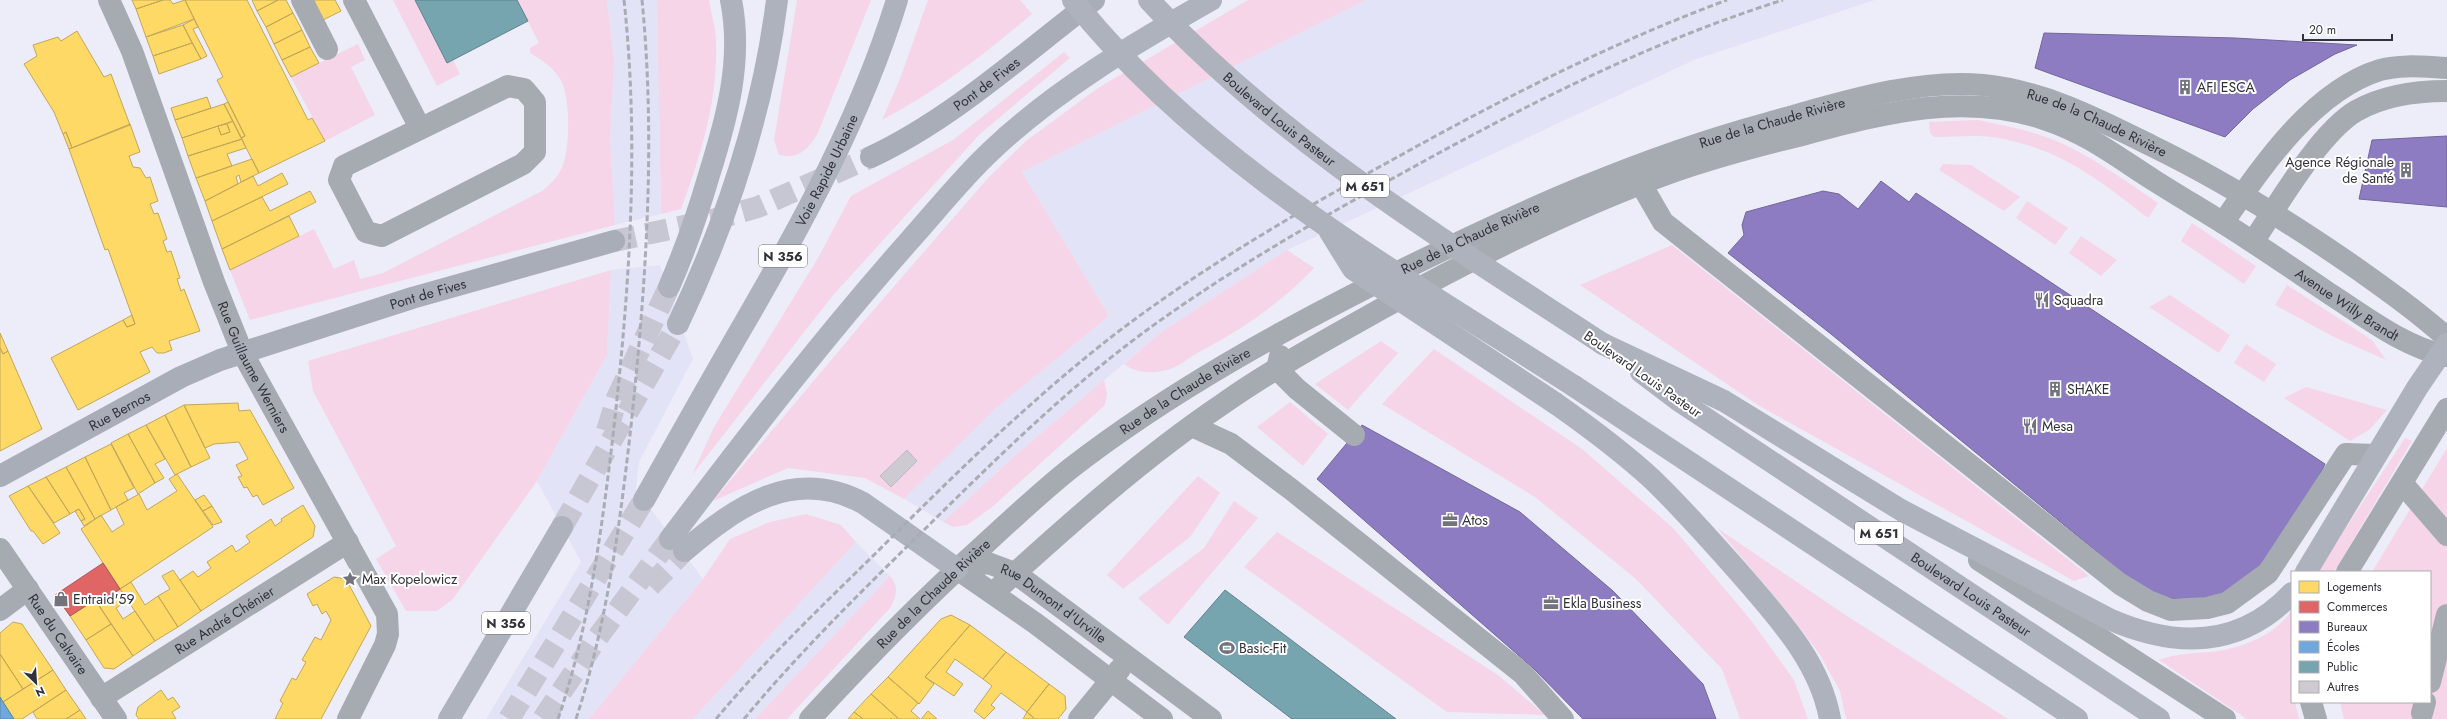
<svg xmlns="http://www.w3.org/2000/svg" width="2447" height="719" font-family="Jost,sans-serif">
<rect width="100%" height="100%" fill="#ededf9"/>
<path fill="#e3e3f8" d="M607 0H657L661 214 615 225 610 138 614 62Z
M1366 0H1875L1694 60 1287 250 1160 333 1018 453 943 522 904 499 996 408 1109 316 1022 172Z
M660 265 693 359 639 462 636 489 703 579 589 719H486L581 562 537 481 607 355 611 270Z
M856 542 890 576 755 719H693Z"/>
<path fill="#f5d5e7" d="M393 0H415L447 63 453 60 460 74 437 86Z
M517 0H607L614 62 610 138 615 225 250 320 230 270 314 229 334 269 354 260 360 279 383 273 542 191C551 184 559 176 563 165 570 145 571 94 559 77 552 67 541 59 530 53V48L539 43Z
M657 0H709C711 14 716 28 716 42 718 100 701 156 681 209L661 214Z
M797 0H871L817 135C806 151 799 159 779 155L774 140Z
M928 0H1020L1032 14C984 55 937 91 882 120L900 79Z
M1248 0H1366L1022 172 1109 316 996 408 904 499 865 478 788 468 713 501 858 328 987 179 1026 141 1098 88Z
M358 44 365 60 351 67 375 115 325 141 291 77Z
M1064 52 1070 58 980 134 834 294 692 475 714 427 818 258 851 196 953 140Z
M1978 120C2006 126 2035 131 2061 143 2096 159 2127 182 2158 203L2148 218C2099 180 2061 149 1998 138 1977 134 1955 137 1934 137L1930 133 1929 122Z
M1943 164 1971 165 2020 197 2004 211 1939 170Z
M2027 201 2068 228 2055 245 2016 218Z
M2192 223 2256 266 2244 284 2181 241Z
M2081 236 2117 260 2101 276 2069 253Z
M1672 245 2089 576 2074 581 1758 405 1580 285Z
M1287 250 1314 268C1281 303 1243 329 1201 351 1192 355 1184 363 1175 367 1160 374 1137 375 1124 364L1160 333Z
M611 270 607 355 537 481 453 599 437 611H406L376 559 396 546 313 391 308 361Z
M2287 285 2372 340 2386 360 2332 336 2275 305Z
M2170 295 2230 335 2219 353 2149 307Z
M1381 341 1398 353 1348 410 1315 384Z
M2246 344 2276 364 2264 382 2234 363Z
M1434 349 1582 449 1673 528 1750 619 1794 680 1808 719H1740L1722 669 1636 579 1535 497 1382 404Z
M1104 380 1107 394 1105 405 991 508 967 525 953 527 943 522 1018 453Z
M2306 387 2387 410 2369 430 2350 441 2284 398Z
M1290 402 1328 434 1303 466 1257 427Z
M2405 438 2412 441 2334 572H2317Z
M2447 448V719H2344L2340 702H2430V572H2372Z
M1198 476 1220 493 1190 537 1123 589 1107 575Z
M1234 501 1258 518 1168 625 1138 598 1204 548Z
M806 514 841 525 856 542 693 719H589L703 579 730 539 770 522Z
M1717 528 1844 614 2008 719H1846L1840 691 1819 653 1790 615Z
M1277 532 1498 675 1545 715 1447 712 1244 567Z
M890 576C899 587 897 594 891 607L787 719H755Z
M2292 610V702H2295L2299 719H2247L2159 660C2178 652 2199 654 2219 651 2246 646 2276 634 2292 610Z"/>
<path fill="#ffd966" stroke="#c1a759" d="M132 0H163L136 9Z
M163 0H170L173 4 185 0 194 19 146 37 136 9Z
M185 0H247L308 120 312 118 325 141 259 173 241 138 245 136 217 80 223 77Z
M252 0H278L257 11Z
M278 0H286L293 13 266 27 257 11Z
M313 0H335L341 11 323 20Z
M293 13 302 30 274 44 266 27Z
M194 19 198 27 193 29 207 56 201 59 183 25Z
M183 25 192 43 153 56 146 37Z
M302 30 310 47 282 60 274 44Z
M77 31 104 77 111 74 130 125 72 148 66 132 63 134 54 112 24 64 37 56 33 45 58 37 61 41Z
M192 43 201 59 159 74 153 56Z
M310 47 319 63 291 77 282 60Z
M207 97 211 108 175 120 171 108Z
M228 102 245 136 241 138 224 104Z
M224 104 233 121 182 138 175 120Z
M233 121 242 139 188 156 182 138 218 126 221 135 230 132 227 124Z
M130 124 140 152 129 156 133 167 140 168 146 178 150 177 158 201 150 204 154 214 158 213 167 239 163 241 167 252 171 251 180 278 177 279 181 291 184 289 200 331 169 341 172 350 164 353H157L152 347 140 352 150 372 78 410 51 358 123 320 127 327 135 324 108 249 105 250 69 149Z
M227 124 230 132 221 135 218 126Z
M66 132 72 148 69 149 63 134Z
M242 139 246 148 227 154 232 166 196 178 188 156Z
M252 159 259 173 241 182 239 175 236 177 238 184 205 201 196 178Z
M282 173 288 184 212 221 205 201 253 176 258 186Z
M310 191 316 202 222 249 212 221 262 197 270 211Z
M289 216 299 236 230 270 222 249Z
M132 315 135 324 127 327 123 320Z
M0 333 8 351 3 354 0 348Z
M0 348 3 354 8 351 42 429 0 451Z
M238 403 239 411 250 410 294 488 263 505 257 495 253 497 247 487 244 488 238 477 242 476 236 465 248 459 239 442 214 444 205 448 184 405Z
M184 405 210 458 191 467 165 415Z
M165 415 191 467 175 475 146 425Z
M146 425 165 459 155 464 164 478 155 483 128 434Z
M128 434 155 483 138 494 111 443Z
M111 444 134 488 124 493 128 500 111 510 85 457Z
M85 457 111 510 95 519 66 467Z
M66 467 95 519 84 526 81 521 85 519 79 509 70 514 46 477Z
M177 474 213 527 120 589 81 529 101 515 112 532 124 524 116 507 139 494 147 510 177 491 169 479Z
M46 477 70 514 54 523 28 486Z
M28 486 60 533 43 544 33 531H31L9 496Z
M204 495 212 506 203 511 195 500Z
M303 505 315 526 313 537 201 611 180 580 193 571 198 577 211 568 207 562 232 545 236 552 250 542 246 536 271 519 275 526 282 521 281 519Z
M212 506 222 522 213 525 203 511Z
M79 509 85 519 81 521 75 511Z
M173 570 201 611 178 627 158 596 170 589 162 576Z
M334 577 346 579 371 626 321 719H275L283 703 280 701 292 678 296 680 306 662 302 660 315 637 321 640 331 620 326 611 322 614 317 604 313 606 307 594Z
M131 582 145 605 158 596 178 627 155 641 120 589Z
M120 589 128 600 116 608 123 619 135 611 155 641 133 656 98 604Z
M95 600 111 624 86 640 70 616Z
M951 615 970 625 925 677 934 684 919 704 888 677 941 619Z
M13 622 22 624 53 670 23 689 0 654V633Z
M111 624 133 656 114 669 104 668 86 640Z
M970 625 1006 652 983 679 955 659 946 672 963 684 954 696 925 677Z
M1006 652 1049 684 1027 712 1001 693 991 705 995 708 984 719 974 711 992 686 983 679Z
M0 654 23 689 3 702 0 697Z
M53 670 66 690 22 719H14L3 702Z
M888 677 918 703 911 711 920 719H899L871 694Z
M1049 684 1065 696 1066 709 1058 719H1035L1027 712Z
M66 690 80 710 66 719H37L33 712Z
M161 690 168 700 173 697 180 707 172 712 176 719H139L136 715 138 707Z
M871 694 899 719H863L854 712Z
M80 710 86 719H66Z
M928 711 937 719H921Z
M854 712 863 719H848Z
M1027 712 1035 719H1023Z"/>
<path fill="#e06666" stroke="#ac5659" d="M103 563 120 589 98 604 95 600 70 616 55 595Z"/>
<path fill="#8e7cc3" stroke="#72669a" d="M2044 33 2235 38 2357 45 2335 54 2290 80 2253 109 2225 137 2035 68Z
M2447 136V207L2359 199 2372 140Z
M1881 181 1909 202 1916 193 2325 464 2303 509 2257 572 2222 595 2186 600 2166 598 2141 588 1831 334 1728 253 1744 235 1742 225 1746 212 1823 191 1839 194 1858 209Z
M1362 425 1520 512 1613 591 1703 684 1716 719H1583L1534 669 1317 479Z"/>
<path fill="#6fa8dc" stroke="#5c84ab" d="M0 697 3 702 14 719H0Z"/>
<path fill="#76a5af" stroke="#61828c" d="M415 0H517L528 21 447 63Z
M1225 590 1396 719H1292L1184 637Z"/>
<path fill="#cdcad2" stroke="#bdbac3" d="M907 450 917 461 891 487 880 476Z"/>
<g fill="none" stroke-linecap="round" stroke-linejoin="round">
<path stroke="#c7c7d3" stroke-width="22" stroke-dasharray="22 11" stroke-linecap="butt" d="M614 241 712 220 758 207 871 157"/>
<path stroke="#c7c7d3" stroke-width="22" stroke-dasharray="22 11" stroke-linecap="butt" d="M607 431 617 398 669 287
M562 527 678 324
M650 586 684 551
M509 719 644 500
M543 719 598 637 670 539"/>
<g stroke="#a6abb2" stroke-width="22">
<path id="s1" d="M109 0 132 51 214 282 242 352 387 614 388 634 385 645 348 719"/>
<path d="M302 0 327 49"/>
<path d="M354 0 420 128"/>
<path d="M508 86 524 89 535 102V152L523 164 382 236 366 232 339 180 344 166Z"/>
<path d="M1641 184 1663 222 2120 584 2148 601 2171 610 2207 608 2227 603 2268 573 2346 454 2376 455"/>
<path d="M2223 223C2261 168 2312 91 2380 70 2402 64 2425 67 2447 68"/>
<path d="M2253 242C2278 205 2319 133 2356 111 2384 95 2415 91 2447 91"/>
<path d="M1280 356 1277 369 1297 389 1354 435"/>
<path d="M1192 426 1231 444 1292 490 1523 674 1563 719"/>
<path d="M2402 483 2447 535"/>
<path id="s2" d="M0 549 116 719"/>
<path d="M1979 560 2225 719"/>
<path id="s3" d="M957 569 988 563 1015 573 1211 719"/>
<path d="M957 569 1035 623 1162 719"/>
<path d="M2347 572 2447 409"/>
<path id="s4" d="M993 593C1067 526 1141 459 1224 403 1274 368 1328 339 1381 309 1473 258 1568 210 1667 174 1711 158 1757 146 1802 135 1884 113 1964 91 2047 120 2087 133 2120 159 2155 181 2188 202 2222 221 2254 243 2280 260 2305 277 2330 294 2366 317 2404 347 2447 356"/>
<path d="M0 610 28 589"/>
<path d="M2430 682 2447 615"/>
<path id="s5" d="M101 698 348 542"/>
<path d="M2311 702 2316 719"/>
<path d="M2422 713 2425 702"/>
<path id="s6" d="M810 719C866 658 924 599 985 544 1013 518 1041 492 1071 468 1172 390 1284 329 1398 272 1517 213 1639 158 1768 123 1834 105 1914 78 1983 85 2044 91 2098 119 2152 146 2224 181 2291 223 2356 268 2387 290 2418 312 2447 338"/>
<path d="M1079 719 1120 669"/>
</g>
<g stroke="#a8adb8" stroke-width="22">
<path id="s7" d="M871 157C952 119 1023 54 1094 0"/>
<path id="s8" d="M0 476 181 377 220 360 412 298 614 241"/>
</g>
<g stroke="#adb2bd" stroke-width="22">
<path d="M669 287C685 250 698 213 709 175 727 118 743 60 731 0"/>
<path d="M678 324C726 223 763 111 777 0"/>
<path d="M1603 344 1724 401 1901 510 2109 619C2175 648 2240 649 2292 593"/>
<path id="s9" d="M1641 372 1678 400 2159 719"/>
<path d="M1574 386 2077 719"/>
<path d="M1555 403C1589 427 1623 452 1653 480 1685 511 1715 545 1744 578 1780 620 1820 663 1830 719"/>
<path id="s10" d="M644 500C676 443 708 386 741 329 802 224 861 117 897 0"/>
<path d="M670 539C747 437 825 336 910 240 937 210 962 178 991 151 1055 90 1135 43 1211 0"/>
<path d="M684 551C737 506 794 466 863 503L957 569"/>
<path d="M2306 572 2417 388 2447 344"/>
<path d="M449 719 562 527"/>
</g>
<path stroke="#a8acb3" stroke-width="3" stroke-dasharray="6 3" stroke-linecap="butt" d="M558 719C588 631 601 535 612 444 629 297 640 147 624 0
M576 719C607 624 620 524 631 426 646 284 656 142 642 0
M716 719C766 659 823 605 878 551 952 477 1027 403 1110 338 1198 270 1294 214 1392 160 1500 100 1611 43 1727 0
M744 719C801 650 866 587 930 524 1000 455 1071 385 1151 327 1241 262 1339 208 1437 154 1548 94 1662 38 1783 0"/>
<g stroke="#adb2bd" stroke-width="22">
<path d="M1073 0C1203 164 1400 274 1574 386"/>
<path id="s11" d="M1149 0C1278 140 1444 240 1603 344"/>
<path d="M1330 232 1353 269 1555 403"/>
</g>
</g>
<defs>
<g id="building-bare" transform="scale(1.2)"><path d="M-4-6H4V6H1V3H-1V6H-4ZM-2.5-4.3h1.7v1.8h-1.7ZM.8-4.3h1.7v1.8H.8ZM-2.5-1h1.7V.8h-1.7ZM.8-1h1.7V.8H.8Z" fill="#73737d" stroke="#fff" stroke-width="2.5" paint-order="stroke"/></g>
<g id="restaurant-bare" transform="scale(1.2)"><path d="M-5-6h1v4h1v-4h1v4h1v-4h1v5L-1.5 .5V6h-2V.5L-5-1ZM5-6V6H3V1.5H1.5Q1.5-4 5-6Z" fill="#73737d" stroke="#fff" stroke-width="2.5" paint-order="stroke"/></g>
<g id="office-bare" transform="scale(1.2)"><path d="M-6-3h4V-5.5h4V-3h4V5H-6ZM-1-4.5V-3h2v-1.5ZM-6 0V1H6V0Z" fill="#73737d" stroke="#fff" stroke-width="2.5" paint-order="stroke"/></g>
<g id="sight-bare" transform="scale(1.2)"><path d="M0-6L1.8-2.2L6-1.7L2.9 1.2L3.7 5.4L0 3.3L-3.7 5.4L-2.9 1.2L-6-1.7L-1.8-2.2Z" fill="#73737d" stroke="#fff" stroke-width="2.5" paint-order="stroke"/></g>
<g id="shop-bare" transform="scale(1.2)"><path d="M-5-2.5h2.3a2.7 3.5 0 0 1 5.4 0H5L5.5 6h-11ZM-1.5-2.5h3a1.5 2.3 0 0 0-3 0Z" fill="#73737d" stroke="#fff" stroke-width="2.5" paint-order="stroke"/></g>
<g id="stadium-bare" transform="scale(1.2)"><path d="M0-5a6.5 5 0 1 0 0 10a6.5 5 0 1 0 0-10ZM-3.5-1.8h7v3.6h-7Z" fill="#73737d" stroke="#fff" stroke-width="2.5" paint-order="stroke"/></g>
</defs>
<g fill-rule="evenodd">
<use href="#building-bare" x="2185" y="87"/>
<use href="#building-bare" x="2406" y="170"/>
<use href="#restaurant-bare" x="2042" y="300"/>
<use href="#building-bare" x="2055" y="389"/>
<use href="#restaurant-bare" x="2030" y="426"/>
<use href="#office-bare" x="1450" y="520"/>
<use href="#sight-bare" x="350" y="579"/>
<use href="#shop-bare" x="61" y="599"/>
<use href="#office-bare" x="1551" y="603"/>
<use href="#stadium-bare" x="1227" y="648"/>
</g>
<g text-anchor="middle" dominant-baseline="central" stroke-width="4" stroke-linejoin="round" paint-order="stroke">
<g fill="#fff" stroke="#6f6f75" stroke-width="1">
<rect x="1341" y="175" width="48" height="22" rx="3"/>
<rect x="759" y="245" width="48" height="22" rx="3"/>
<rect x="1855" y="522" width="48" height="22" rx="3"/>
<rect x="482" y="612" width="48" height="22" rx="3"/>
</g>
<g font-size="13" font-weight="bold" fill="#31313a">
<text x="1365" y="186">M 651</text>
<text x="783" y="256">N 356</text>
<text x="1879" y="533">M 651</text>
<text x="506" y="623">N 356</text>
</g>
<g font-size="14" fill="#31313a" stroke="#fff">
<text stroke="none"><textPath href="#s7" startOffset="137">Pont de Fives</textPath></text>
<text stroke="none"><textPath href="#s11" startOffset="177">Boulevard Louis Pasteur</textPath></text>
<text stroke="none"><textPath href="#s6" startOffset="1148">Rue de la Chaude Rivière</textPath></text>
<text stroke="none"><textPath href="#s6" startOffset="1484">Rue de la Chaude Rivière</textPath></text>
<text stroke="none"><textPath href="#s10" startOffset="377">Voie Rapide Urbaine</textPath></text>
<text stroke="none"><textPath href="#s6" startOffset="824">Rue de la Chaude Rivière</textPath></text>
<text stroke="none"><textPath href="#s8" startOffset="467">Pont de Fives</textPath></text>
<text stroke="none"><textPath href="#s4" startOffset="1542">Avenue Willy Brandt</textPath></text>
<text stroke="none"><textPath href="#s1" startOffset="395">Rue Guillaume Werniers</textPath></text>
<text transform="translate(1643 374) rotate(35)">Boulevard Louis Pasteur</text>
<text stroke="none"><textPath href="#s6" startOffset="500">Rue de la Chaude Rivière</textPath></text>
<text stroke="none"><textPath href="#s8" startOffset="136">Rue Bernos</textPath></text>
<text stroke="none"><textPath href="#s6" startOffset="176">Rue de la Chaude Rivière</textPath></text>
<text stroke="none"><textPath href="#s9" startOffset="398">Boulevard Louis Pasteur</textPath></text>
<text stroke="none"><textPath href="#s3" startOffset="109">Rue Dumont d'Urville</textPath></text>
<text stroke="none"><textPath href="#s5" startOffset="146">Rue André Chénier</textPath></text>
<text stroke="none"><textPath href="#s2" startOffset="103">Rue du Calvaire</textPath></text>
</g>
<g font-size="14" fill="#31313a" stroke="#fff" text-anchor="start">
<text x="2197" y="87">AFI ESCA</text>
<text x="2394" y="162" text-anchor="end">Agence Régionale<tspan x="2394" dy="16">de Santé</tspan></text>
<text x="2054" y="300">Squadra</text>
<text x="2067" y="389">SHAKE</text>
<text x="2042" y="426">Mesa</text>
<text x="1462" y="520">Atos</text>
<text x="362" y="579">Max Kopelowicz</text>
<text x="73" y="599">Entraid'59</text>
<text x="1563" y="603">Ekla Business</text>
<text x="1239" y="648">Basic-Fit</text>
</g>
</g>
<rect x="2291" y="571" width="140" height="132" fill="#ffffff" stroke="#adadb0"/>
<rect x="2299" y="581" width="20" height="12" fill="#ffd966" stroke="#adadb0"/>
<text x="2327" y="591" font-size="12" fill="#31313a">Logements</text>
<rect x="2299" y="601" width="20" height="12" fill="#e06666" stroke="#adadb0"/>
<text x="2327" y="611" font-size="12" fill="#31313a">Commerces</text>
<rect x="2299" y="621" width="20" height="12" fill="#8e7cc3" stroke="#adadb0"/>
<text x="2327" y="631" font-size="12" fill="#31313a">Bureaux</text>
<rect x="2299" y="641" width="20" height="12" fill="#6fa8dc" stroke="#adadb0"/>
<text x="2327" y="651" font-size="12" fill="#31313a">Écoles</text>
<rect x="2299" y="661" width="20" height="12" fill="#76a5af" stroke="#adadb0"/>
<text x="2327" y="671" font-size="12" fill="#31313a">Public</text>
<rect x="2299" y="681" width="20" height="12" fill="#cdcad2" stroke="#adadb0"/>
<text x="2327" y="691" font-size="12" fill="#31313a">Autres</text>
<g transform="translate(36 683) rotate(155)" stroke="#ffffff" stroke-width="3" paint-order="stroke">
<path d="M0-3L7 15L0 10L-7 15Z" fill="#31313a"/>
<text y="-6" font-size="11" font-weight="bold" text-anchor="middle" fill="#31313a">N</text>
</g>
<path d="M2303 34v6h89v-6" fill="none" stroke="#31313a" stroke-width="2"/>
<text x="2309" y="34" font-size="12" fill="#31313a" stroke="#ffffff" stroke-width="3" paint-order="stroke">20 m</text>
</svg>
